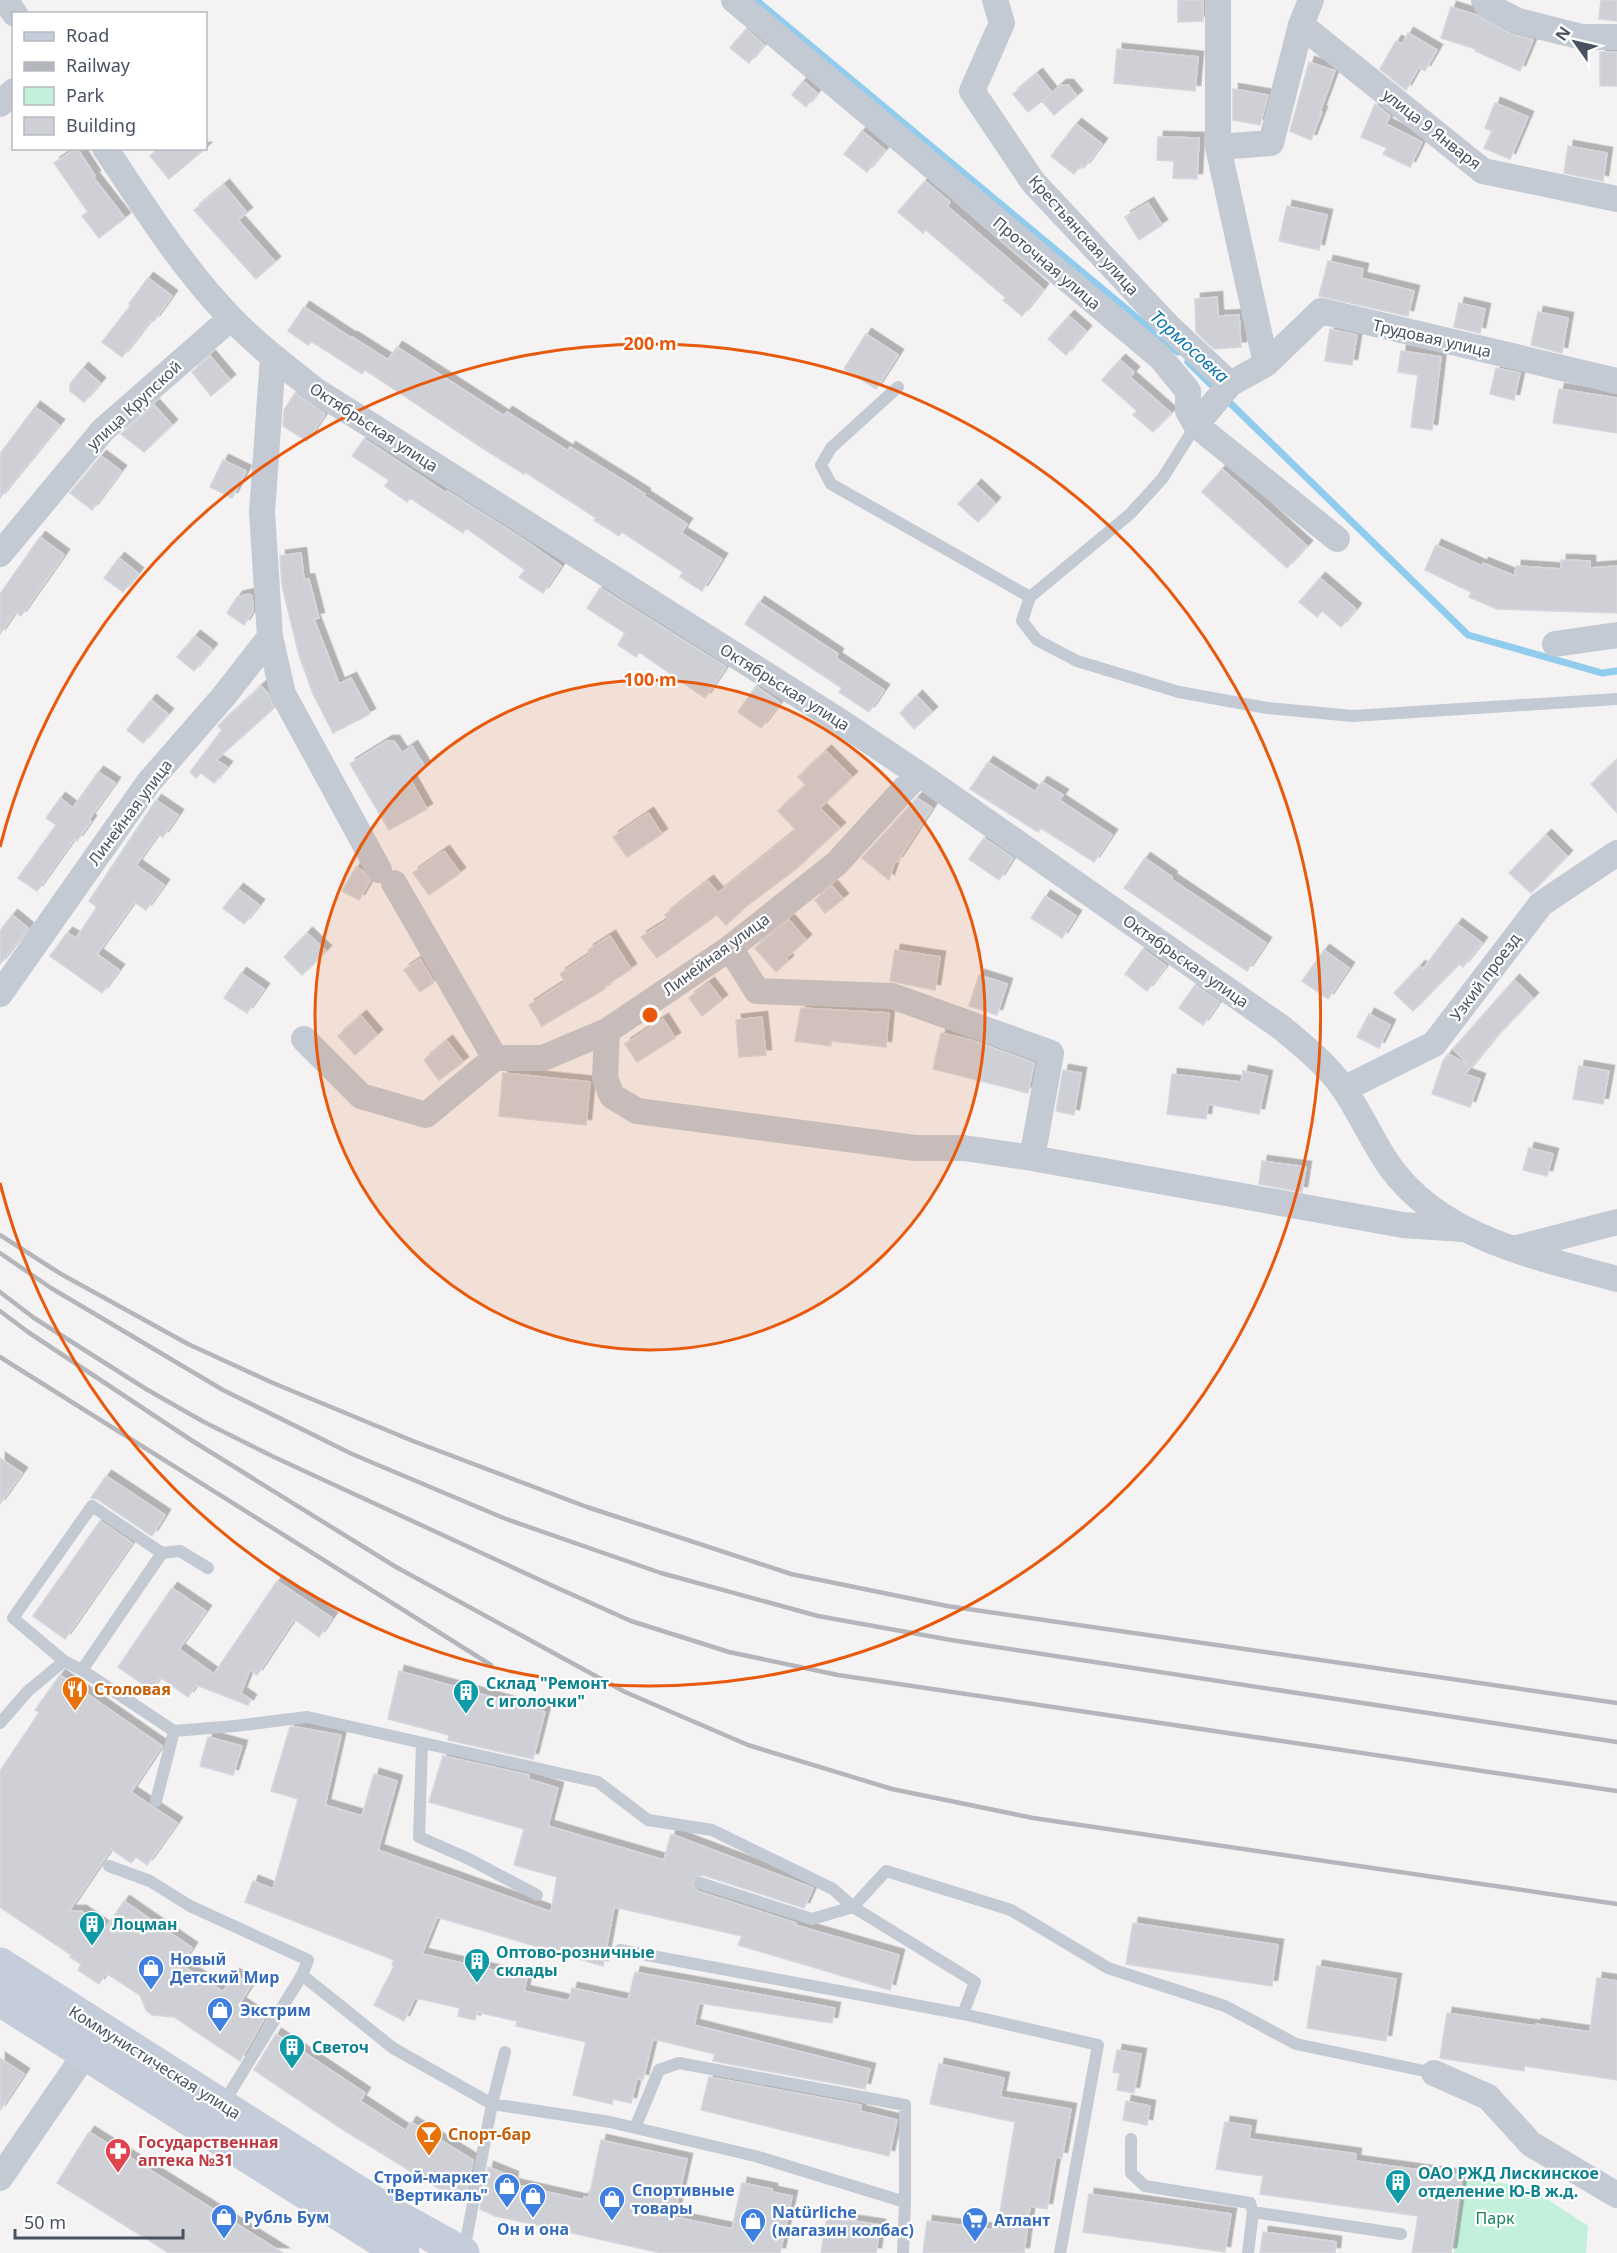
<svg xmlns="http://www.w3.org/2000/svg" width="1617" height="2253" font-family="'Noto Sans',sans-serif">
<defs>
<filter id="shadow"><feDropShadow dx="5.5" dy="-5.5" stdDeviation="0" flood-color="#0004"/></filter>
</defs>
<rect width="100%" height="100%" fill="#f4f2f2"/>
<path fill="#c2f0da" d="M1465 2176 1532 2189 1588 2226 1586 2253H1454Z"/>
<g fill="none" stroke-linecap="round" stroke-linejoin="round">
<path stroke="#8fcced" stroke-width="7" d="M756 0 1178 352
M1188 362 1468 635 1602 673 1617 671"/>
</g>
<path fill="#ced0d6" stroke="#d6d7dd" stroke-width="1.5" filter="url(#shadow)" d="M1178 0H1203V21L1178 22Z
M1601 0H1617V21L1599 19Z
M1451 7 1476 15 1511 34 1533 40 1520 71 1475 51 1476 49 1441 38Z
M746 29 764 45 749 63 730 48Z
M1408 33 1437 50 1425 71 1419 67 1406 90 1380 69 1396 41 1402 44Z
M1117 49 1198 57 1195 91 1114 83Z
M1600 52H1617V86H1600Z
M1309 62 1335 71 1320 112H1322L1311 140 1290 131Z
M1037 74 1052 93 1061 85H1068L1077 96 1054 115 1042 101 1051 94 1028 112 1013 94Z
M803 81 817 93 806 107 792 95Z
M1233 89 1268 95 1260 125 1233 120Z
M1495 103 1528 117 1510 159 1484 148 1492 131 1485 128Z
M1375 104 1390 116 1386 124 1422 142 1410 167 1383 154 1387 148 1361 137Z
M1076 124 1102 144 1084 168 1081 165 1074 174 1051 156Z
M862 131 885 150 867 172 844 154Z
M1158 137 1199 138 1197 179 1173 178 1174 161 1157 160Z
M1568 146 1607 153 1603 181 1564 173Z
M77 148 95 176 93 177 125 218 99 238 82 216 88 212 54 163Z
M159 148H206L169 179 150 156Z
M925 181 950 202 947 206 1043 289 1022 316 1003 300 1006 298 926 230 923 233 898 212Z
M224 185 247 213 238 220 275 262 256 279 194 210Z
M1148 203 1162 225 1139 240 1125 217Z
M1287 206 1327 215 1319 250 1279 241Z
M1328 261 1363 269 1361 278 1414 291 1408 316 1319 296Z
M148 278 172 296 154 321 151 320 122 357 102 342 131 305 129 304Z
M1217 297 1218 316 1239 315 1241 347 1214 349 1196 332 1195 299Z
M1459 303 1485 309 1480 333 1454 327Z
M304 307 351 338 352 337 388 360 397 347 504 416 507 412 568 451 570 447 645 494 644 496 687 524 681 533 722 559 702 591 680 577 683 572 622 532 619 536 594 520 596 518 525 472 524 474 484 449 365 370 362 374 311 341 308 345 288 331Z
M1538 312 1568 318 1562 353 1531 345Z
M1069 316 1086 331 1066 355 1048 339Z
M1330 329 1357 335 1352 365 1325 361Z
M866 334 898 355 876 389 844 369Z
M1401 351 1441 357 1432 430 1411 427 1418 375 1398 372Z
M210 356 230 380 211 396 192 372Z
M1120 360 1134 372 1130 377 1171 413 1153 432 1133 415 1137 411 1102 380Z
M83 368 100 383 84 402 70 391V384Z
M1496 368 1520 373 1514 400 1490 394Z
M1559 389 1617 398V433L1553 423Z
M295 393 325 414 307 441 283 426 284 410Z
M154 405 172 425 144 452 121 434Z
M35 407 59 425 0 498V454Z
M364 439 446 493 447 491 526 541 561 566 543 593 519 577 525 570 466 528 463 533 410 498 407 502 385 486 389 480 352 456Z
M101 456 121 471 92 510 70 493Z
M223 460 246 471 232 498 210 487Z
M1222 469 1307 546 1287 568 1202 492Z
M976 485 995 503 978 522 958 504Z
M40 537 64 555 21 616 15 612 0 634V594Z
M1436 545 1482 566 1483 563 1515 576 1516 566 1561 569V560L1590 561V568L1617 566V613L1497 609 1469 597 1471 592 1425 570Z
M301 553 304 580 309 579 319 618 314 619 339 684 351 678 370 714 333 733 313 694 299 655 282 586 280 556Z
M119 558 138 573 123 592 104 578Z
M1320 578 1356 609 1341 627 1322 611 1317 617 1299 602Z
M600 588 726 667 705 698 639 652 636 657 618 645 625 633 587 608Z
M249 594 252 596 253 611 244 625 227 613 237 597Z
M759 602 838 654 836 658 884 690 869 712 839 692 842 688 745 624Z
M195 636 212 649 194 671 177 657Z
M261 686 268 694 274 708 216 760 227 767 214 783 201 773 196 778 190 772 222 730 218 726Z
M756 686 780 703 761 728 738 712Z
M917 696 932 712 914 729 900 713Z
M151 700 168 714 143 743 127 730Z
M387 741H394L402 753 412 746 425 767 409 777 427 809 389 830 350 764Z
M826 751 852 777 820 808 840 828 796 869 744 908 726 925 717 915 657 958 641 937 668 920 665 915 708 881 718 893 796 830 778 811 806 785 798 777Z
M1617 760V813L1591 784Z
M988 762 1035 792 1042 782 1063 795 1059 800 1112 835 1094 862 1041 828 1038 832 970 789Z
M98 772 115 783 89 819 91 821 77 841 74 839 37 891 18 878 56 825 46 818 60 798 73 808Z
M917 798 932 808 897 862 895 861 889 880 862 858Z
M156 800 178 815 163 837 158 834 136 865 164 885 146 910 134 902 97 954 119 970 102 993 50 956 67 933 76 938 97 907 89 901Z
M648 813 662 834 627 857 613 837Z
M1546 835 1567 856 1531 893 1509 873Z
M984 838 1013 858 999 880 969 859Z
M444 851 460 873 429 895 413 873Z
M1145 858 1172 877 1171 879 1266 943 1247 971 1124 888Z
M356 867 363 871 370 881 359 900 342 891Z
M832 886 843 899 825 913 815 900Z
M238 889 259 905 244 924 223 908Z
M1045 896 1076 916 1062 938 1031 918Z
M12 915 28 928 0 964V931Z
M789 920 806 940 786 958 788 961 776 972 755 948Z
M1457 924 1482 943 1463 967 1459 964 1413 1011 1394 993 1420 966 1423 969Z
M307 933 326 951 302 975 284 957Z
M610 936 631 969 604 987 605 989 542 1026 529 1005 565 982 560 974 590 954 588 950Z
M1143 949 1166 966 1147 991 1125 974Z
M895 950 940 957 935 990 890 981Z
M1324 950 1349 968 1328 999 1302 981Z
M420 959 434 982 420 992 404 970Z
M241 973 264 989 247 1013 224 998Z
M979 975 1007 984 997 1015 969 1006Z
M1514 980 1533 998 1493 1040 1465 1074 1480 1079 1470 1107 1432 1094 1443 1061 1448 1054 1469 1065 1453 1049Z
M709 983 722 1000 702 1016 689 998Z
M1195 985 1219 1002 1203 1025 1179 1008Z
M801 1008 889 1013 886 1047 831 1041V1046L795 1041Z
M1369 1014 1390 1025 1379 1048 1357 1037Z
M361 1016 377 1035 355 1055 338 1036Z
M762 1017 766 1055 739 1057 736 1020Z
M663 1019 675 1038 637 1062 625 1044Z
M941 1033 971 1040 1034 1063 1028 1093 933 1069Z
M447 1041 463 1062 439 1080 424 1060Z
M1579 1066 1609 1071 1603 1104 1573 1099Z
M1063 1070 1081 1073 1074 1115 1056 1111Z
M1243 1071 1267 1076 1259 1114 1208 1104 1206 1119 1167 1114 1172 1074 1241 1082Z
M503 1073 590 1082 586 1125 499 1116Z
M1529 1148 1553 1154 1547 1176 1523 1170Z
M1262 1161 1306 1167 1302 1192 1259 1184Z
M0 1458 22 1473 0 1504Z
M106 1476 165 1515 152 1536 97 1499 91 1498Z
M100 1521 132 1543 65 1639 33 1616Z
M277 1581 332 1618 319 1637 294 1619 257 1675 250 1670 241 1693 251 1700 248 1705 196 1685 188 1697 160 1677 151 1690 118 1667 172 1588 206 1611 179 1649 214 1674Z
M399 1671 545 1712 533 1759 448 1740 449 1735 388 1719Z
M60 1675 162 1746 131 1792 177 1823 147 1865 136 1857 131 1863 111 1849 69 1911H81L106 1928 124 1901 192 1948 181 1965 223 1992 234 1974 251 1985 240 2003 264 2019 240 2061 174 2017 152 2015 146 2010 140 1995 106 1973 99 1984 78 1970 81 1964 70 1957 71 1955 0 1907V1771L39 1713 35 1710Z
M290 1727H296L341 1735 325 1805 362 1816 374 1774 397 1781 378 1850 551 1912 557 1877 514 1865 524 1829 429 1802 443 1756 529 1775 528 1779 558 1788 548 1826 664 1860 671 1834 813 1888 804 1908 703 1875 695 1877 692 1884 697 1891 796 1923 795 1925 899 1955 890 1990 738 1945 742 1936 614 1907 603 1966 437 1917 422 1954 527 1978 524 1991 569 2001 572 1988 628 2000 635 1972 835 2008 832 2023 699 2003 694 2025 870 2069 865 2089 713 2061 715 2054 653 2039 643 2080 637 2078 631 2103 613 2099 612 2104 573 2095 586 2042 516 2026 517 2021 477 2012 475 2020 458 2016 460 2008 415 1998 404 2021 374 2005 394 1966 392 1965 394 1960 245 1902 253 1881 273 1889 298 1799 271 1791Z
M208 1737 242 1746 233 1775 200 1766Z
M1133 1923 1278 1945 1272 1986 1126 1964Z
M1317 1966 1396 1979 1386 2041 1307 2028Z
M1597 1978 1617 1981V2080L1525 2066 1524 2071 1440 2058 1447 2013 1536 2026V2024L1590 2032Z
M276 2034 365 2093 360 2101 406 2131 411 2122 473 2160 465 2202 446 2193 342 2129 254 2070Z
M1117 2050 1141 2054 1134 2093 1117 2090 1120 2073 1113 2072Z
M0 2058 24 2074 0 2110Z
M939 2064 1004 2078 1000 2097 1071 2109 1062 2158 1056 2157 1047 2209 1030 2206 1024 2253H923L927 2221 997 2230 1015 2122 930 2104Z
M709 2077 861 2105 860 2111 897 2120 889 2156 701 2110Z
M1126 2101 1150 2106 1147 2125 1123 2120Z
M1225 2122 1251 2126 1249 2139 1356 2154 1355 2161 1462 2176 1451 2253H1412L1418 2216 1260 2194 1263 2176 1216 2169Z
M89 2132 283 2253H169L57 2183Z
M601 2140 687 2159 674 2217 732 2229 742 2183 772 2189V2192L792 2196 780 2253H661L495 2216 480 2209 488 2167 513 2177 512 2184 583 2200 584 2197 589 2198Z
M1089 2194 1231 2214 1225 2252 1083 2232Z
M827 2217 880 2225 876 2253H821Z
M1263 2232 1336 2242 1335 2253H1260Z"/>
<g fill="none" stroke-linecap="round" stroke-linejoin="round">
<path stroke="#c3cad3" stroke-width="12" d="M898 387 831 448 821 465 831 484 1030 597
M1196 425 1162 479 1130 514 1030 597 1022 621 1037 640 1077 661 1179 692 1267 708 1353 716 1617 699
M64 1661 13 1618 92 1506 162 1553
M82 1670 174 1731 156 1801
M0 1723 28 1691 64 1661 82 1670 162 1553 180 1551 208 1568
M174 1731 235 1726 307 1717 598 1782 648 1820 712 1830 833 1889 853 1907 886 1871 1011 1910 1108 1968 1225 2006 1296 2044 1434 2073
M422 1744 419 1837 469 1859 537 1895
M109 1866 150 1881 190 1906 308 1960 302 1975 223 2104
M620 1950 963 2014 975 1982 853 1907 812 1919 700 1883
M302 1975 393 2048 492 2104 610 2122 755 2156 905 2202
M963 2014 1098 2045 1060 2253
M635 2128 659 2070 679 2063 905 2105V2202L903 2253
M1131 2139V2173L1145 2186 1250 2203 1253 2212
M464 2251 492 2104 505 2052
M1248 2253 1253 2212 1401 2234"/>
<path stroke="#c3cad3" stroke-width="26" d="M5 0 15 14
M734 0 1160 357 1188 391V411L1196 425 1337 539
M995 0 1002 23 972 91 1033 182 1168 326 1230 384
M1484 0 1487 5 1518 21 1582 37H1617
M1301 25 1483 171 1617 199
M0 104 14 91
M1218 147 1271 143 1301 25 1311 0
M105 148C143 205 183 269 231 318 257 345 286 367 315 390L841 722 926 779 1282 1028C1305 1047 1327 1065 1344 1089 1361 1114 1373 1143 1391 1168 1443 1239 1537 1257 1617 1279
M273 357 262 512 270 637 283 694 379 870
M1266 364 1321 311 1617 381
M1196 425 1230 384 1266 364 1218 147V0
M0 554 103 430 231 318
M1555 644 1617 635
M394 883 495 1058H543L607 1031 730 948 837 863 918 774
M730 948 757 991 892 996 1051 1053 1032 1158
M0 994 149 782 224 696 270 637
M607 1031 605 1078 612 1096 637 1111 915 1148H964L1032 1158 1403 1225 1463 1229
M304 1039 361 1096 426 1115 495 1058
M1344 1089 1434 1044 1541 904 1617 853
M1513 1249 1617 1222
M1434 2073 1488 2097 1531 2144 1617 2195
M0 2178 86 2053"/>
<path stroke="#c5ccda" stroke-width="33" d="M0 1964 394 2215 463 2253
M0 2000 380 2240 403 2253"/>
<path stroke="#b4b6bc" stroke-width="4.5" d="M0 1235 61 1274 188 1344 273 1383 413 1441 587 1507 791 1574 947 1606 1617 1703
M0 1253 51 1288 223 1390 352 1454 506 1519 661 1573 818 1616 951 1640 1617 1742
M0 1292 34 1318 146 1389 204 1422 274 1457 553 1586 631 1621 729 1652 838 1675 1617 1791
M0 1311 28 1332 191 1440 396 1567 625 1692 748 1745 892 1789 1033 1818 1617 1904
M0 1357 491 1665"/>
</g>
<circle cx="650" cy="1015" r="335" fill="#e8590c" fill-opacity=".12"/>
<g fill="none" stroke="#e8590c" stroke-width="3">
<circle cx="650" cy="1015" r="335"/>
<path d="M0 847A671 671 0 1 1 0 1183"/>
</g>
<defs>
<g id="restaurant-pin" transform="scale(1.35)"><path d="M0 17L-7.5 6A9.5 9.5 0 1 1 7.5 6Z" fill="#e8710a" stroke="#fff"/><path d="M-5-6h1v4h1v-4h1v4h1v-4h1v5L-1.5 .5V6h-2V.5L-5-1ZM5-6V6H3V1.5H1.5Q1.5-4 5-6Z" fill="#fff"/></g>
<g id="building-pin" transform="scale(1.35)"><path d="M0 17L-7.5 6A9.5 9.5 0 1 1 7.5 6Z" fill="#0f9aa8" stroke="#fff"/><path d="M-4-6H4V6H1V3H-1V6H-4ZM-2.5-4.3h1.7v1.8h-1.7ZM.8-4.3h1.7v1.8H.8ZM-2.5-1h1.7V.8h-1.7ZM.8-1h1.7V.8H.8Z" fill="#fff"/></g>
<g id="shop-pin" transform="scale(1.35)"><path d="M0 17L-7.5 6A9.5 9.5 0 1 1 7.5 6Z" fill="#3f7fe0" stroke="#fff"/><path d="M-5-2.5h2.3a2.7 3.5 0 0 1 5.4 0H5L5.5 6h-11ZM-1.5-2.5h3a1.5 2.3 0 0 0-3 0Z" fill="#fff"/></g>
<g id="bar-pin" transform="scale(1.35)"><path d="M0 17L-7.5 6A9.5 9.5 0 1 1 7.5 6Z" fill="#e8710a" stroke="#fff"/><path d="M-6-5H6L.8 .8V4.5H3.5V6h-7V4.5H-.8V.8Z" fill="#fff"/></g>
<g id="pharmacy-pin" transform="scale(1.35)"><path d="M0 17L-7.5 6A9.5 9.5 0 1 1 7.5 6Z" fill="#e0444e" stroke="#fff"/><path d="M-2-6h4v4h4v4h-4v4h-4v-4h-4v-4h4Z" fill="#fff"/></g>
<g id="supermarket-pin" transform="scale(1.35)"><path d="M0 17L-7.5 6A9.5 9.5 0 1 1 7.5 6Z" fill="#3f7fe0" stroke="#fff"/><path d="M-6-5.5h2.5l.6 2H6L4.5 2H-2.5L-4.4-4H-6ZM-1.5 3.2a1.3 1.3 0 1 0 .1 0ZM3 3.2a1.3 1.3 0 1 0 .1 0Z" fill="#fff"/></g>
</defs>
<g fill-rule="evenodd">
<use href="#restaurant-pin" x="75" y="1689"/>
<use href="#building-pin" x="466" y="1692"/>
<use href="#building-pin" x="92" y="1924"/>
<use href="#building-pin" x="477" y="1961"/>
<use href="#shop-pin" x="151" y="1968"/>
<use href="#shop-pin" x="220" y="2010"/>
<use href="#building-pin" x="292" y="2047"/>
<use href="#bar-pin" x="429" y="2134"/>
<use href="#pharmacy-pin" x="118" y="2151"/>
<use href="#building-pin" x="1398" y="2182"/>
<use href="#shop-pin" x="507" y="2186"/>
<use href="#shop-pin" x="533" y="2196"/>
<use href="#shop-pin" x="612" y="2199"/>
<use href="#shop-pin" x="224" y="2217"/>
<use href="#supermarket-pin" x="975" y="2220"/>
<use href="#shop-pin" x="753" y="2221"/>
</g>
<g text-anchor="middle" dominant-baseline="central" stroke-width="4.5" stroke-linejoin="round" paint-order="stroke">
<g font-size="16" fill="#495260" stroke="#fff">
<text transform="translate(1432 129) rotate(38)">улица 9 Января</text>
<text transform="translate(1084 235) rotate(48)">Крестьянская улица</text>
<text transform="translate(1047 263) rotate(40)">Проточная улица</text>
<text transform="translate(1432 338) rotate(13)">Трудовая улица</text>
<text transform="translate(134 405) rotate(-43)">улица Крупской</text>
<text transform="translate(374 427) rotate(33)">Октябрьская улица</text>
<text transform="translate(785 687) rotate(32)">Октябрьская улица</text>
<text transform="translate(130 812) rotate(-53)">Линейная улица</text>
<text transform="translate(716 954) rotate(-36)">Линейная улица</text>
<text transform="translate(1186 961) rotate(35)">Октябрьская улица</text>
<text transform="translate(1485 977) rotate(-53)">Узкий проезд</text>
<text transform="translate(155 2062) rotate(32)">Коммунистическая улица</text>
</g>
<g font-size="16" font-weight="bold" fill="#0d838f" stroke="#fff" text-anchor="start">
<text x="486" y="1683">Склад "Ремонт<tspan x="486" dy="18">с иголочки"</tspan></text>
<text x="112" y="1924">Лоцман</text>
<text x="496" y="1952">Оптово-розничные<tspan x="496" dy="18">склады</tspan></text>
<text x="312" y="2047">Светоч</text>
<text x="1418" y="2173">ОАО РЖД Лискинское<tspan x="1418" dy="18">отделение Ю-В ж.д.</tspan></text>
</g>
<g font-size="16" font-weight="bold" fill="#c56008" stroke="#fff" text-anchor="start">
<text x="94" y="1689">Столовая</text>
<text x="448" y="2134">Спорт-бар</text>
</g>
<g font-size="16" font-weight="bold" fill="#366cbe" stroke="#fff" text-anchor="start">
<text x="170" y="1959">Новый<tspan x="170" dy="18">Детский Мир</tspan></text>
<text x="240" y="2010">Экстрим</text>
<text x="488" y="2177" text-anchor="end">Строй-маркет<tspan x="488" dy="18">"Вертикаль"</tspan></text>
<text x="632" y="2190">Спортивные<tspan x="632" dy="18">товары</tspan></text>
<text x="772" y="2212">Natürliche<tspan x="772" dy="18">(магазин колбас)</tspan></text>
<text x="244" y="2217">Рубль Бум</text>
<text x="994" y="2220">Атлант</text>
<text x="533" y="2229" text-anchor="middle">Он и она</text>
</g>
<g font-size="16" font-weight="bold" fill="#be3a42" stroke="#fff" text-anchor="start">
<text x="138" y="2142">Государственная<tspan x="138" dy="18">аптека №31</tspan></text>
</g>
<g font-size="16" fill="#18835d" stroke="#fff">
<text x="1495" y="2218">Парк</text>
</g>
<g font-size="18" font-style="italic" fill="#0c75af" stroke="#fff">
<text transform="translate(1190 346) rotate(42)">Тормосовка</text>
</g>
</g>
<circle cx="650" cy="1015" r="9" fill="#e8590c" stroke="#fff" stroke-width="3"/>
<g font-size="18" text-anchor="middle" font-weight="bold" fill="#e8590c" stroke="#fff" stroke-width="4.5" stroke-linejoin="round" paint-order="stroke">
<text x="650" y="350">200 m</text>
<text x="650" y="686">100 m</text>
</g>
<rect x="12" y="12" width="195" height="138" fill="#ffffff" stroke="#b6babf" stroke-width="1.5"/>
<rect x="24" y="32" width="30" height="9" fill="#c5ccda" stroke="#b6babf" stroke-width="1.5"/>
<text x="66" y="42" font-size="18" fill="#495260">Road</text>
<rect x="24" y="62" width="30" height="9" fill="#b4b6bc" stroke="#b6babf" stroke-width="1.5"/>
<text x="66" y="72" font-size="18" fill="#495260">Railway</text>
<rect x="24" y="87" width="30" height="18" fill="#c2f0da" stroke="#b6babf" stroke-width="1.5"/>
<text x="66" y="102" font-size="18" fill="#495260">Park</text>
<rect x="24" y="117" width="30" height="18" fill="#ced0d6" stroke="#b6babf" stroke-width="1.5"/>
<text x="66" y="132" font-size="18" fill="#495260">Building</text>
<g transform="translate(1575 42) rotate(304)" stroke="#ffffff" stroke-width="4.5" paint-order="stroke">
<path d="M0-4.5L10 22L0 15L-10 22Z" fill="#495260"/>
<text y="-9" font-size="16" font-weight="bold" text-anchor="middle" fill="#495260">N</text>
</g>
<path d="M15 2229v9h168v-9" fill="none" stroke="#495260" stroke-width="3"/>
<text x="24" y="2229" font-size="18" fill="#495260" stroke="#ffffff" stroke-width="4.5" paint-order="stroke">50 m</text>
</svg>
